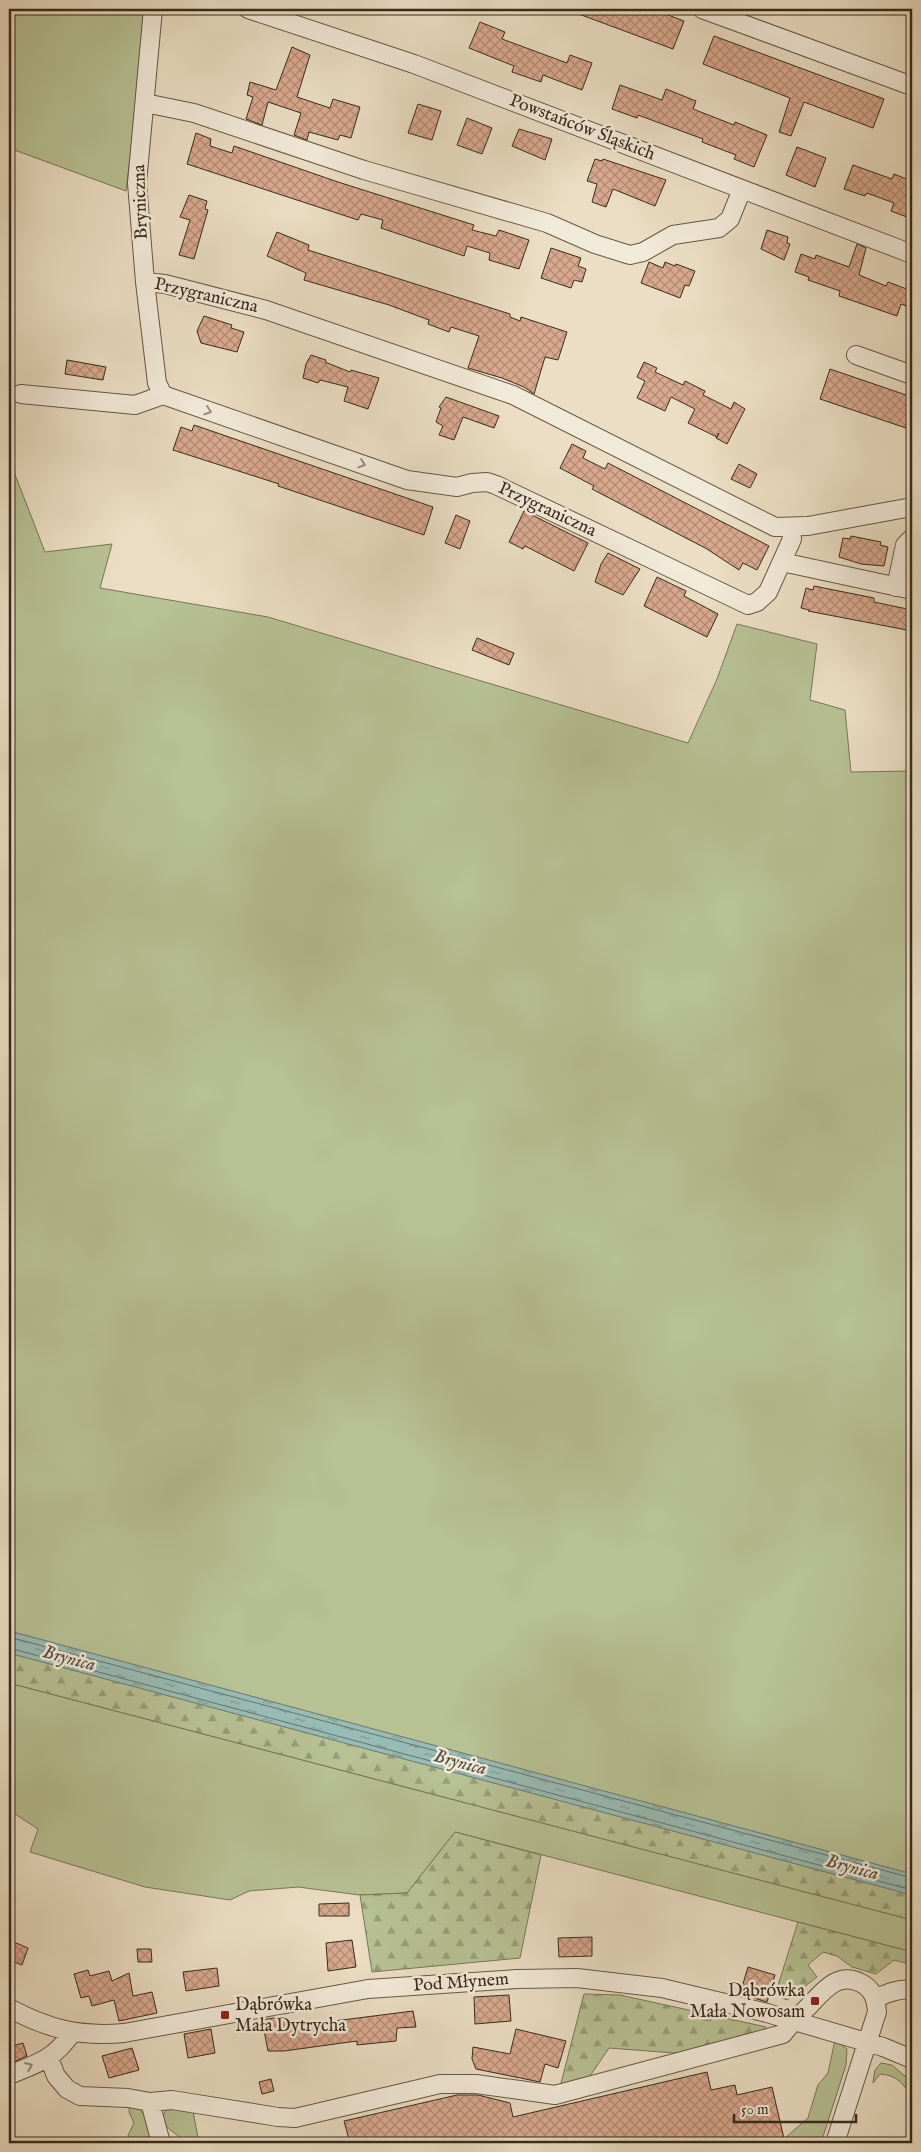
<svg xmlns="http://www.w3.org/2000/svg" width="921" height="2152" font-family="'IM FELL English',serif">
<defs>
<pattern id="forest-firs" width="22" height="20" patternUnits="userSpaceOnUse" patternTransform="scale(1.25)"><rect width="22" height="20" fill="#b7c194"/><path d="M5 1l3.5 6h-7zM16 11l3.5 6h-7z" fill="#969d78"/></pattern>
<pattern id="water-ripples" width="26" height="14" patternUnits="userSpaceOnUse" patternTransform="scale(1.25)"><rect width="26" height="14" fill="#98bcb5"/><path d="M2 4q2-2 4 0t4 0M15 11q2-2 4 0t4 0" fill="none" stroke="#7d9992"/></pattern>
<pattern id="building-cross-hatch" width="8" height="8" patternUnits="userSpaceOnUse" patternTransform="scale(1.25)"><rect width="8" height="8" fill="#d9a98f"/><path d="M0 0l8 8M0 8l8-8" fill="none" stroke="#b18a74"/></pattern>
</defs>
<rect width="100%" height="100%" fill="#ebdec4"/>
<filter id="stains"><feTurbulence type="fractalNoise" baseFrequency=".004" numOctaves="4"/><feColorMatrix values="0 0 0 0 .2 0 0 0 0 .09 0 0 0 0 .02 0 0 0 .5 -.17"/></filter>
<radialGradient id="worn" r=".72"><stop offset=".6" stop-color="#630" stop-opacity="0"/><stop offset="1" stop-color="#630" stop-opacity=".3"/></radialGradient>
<path fill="#b7c194" stroke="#787658" d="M9 9H144L141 66 126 191 9 148Z
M9 459 45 552 112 544 100 588 268 617 688 743 717 679 737 624 817 644 810 700 845 710 851 772 912 771V1874L9 1631Z
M9 1683 912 1920V1952L455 1832 407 1893 360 1895 298 1887 249 1891 230 1900 145 1887 30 1852 38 1829 9 1810Z
M835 2040 847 2049 846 2065 821 2143H786L785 2138 808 2118 818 2085 828 2073Z
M881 2063 892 2065 912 2082V2098C904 2084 897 2075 880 2074L873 2083 875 2070Z
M130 2102C147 2109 148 2128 152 2143H130L128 2135 134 2123 129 2112Z
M169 2107 193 2111 199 2143H183L182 2138C170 2131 155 2120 169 2107Z"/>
<path fill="url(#forest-firs)" stroke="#787658" d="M9 1653 912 1895V1920L9 1683Z
M455 1832 541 1855 520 1958 372 1972 360 1895 407 1893Z
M798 1922 912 1952V1965L894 1960 876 1974 852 1967 837 1956 823 1952 808 1965 817 1977 787 2000 775 1995Z
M584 1994 620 1995 766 2027 760 2034 687 2054 609 2048 588 2079 560 2087Z"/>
<path fill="url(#water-ripples)" stroke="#728277" d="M9 1631 912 1874V1895L9 1653Z"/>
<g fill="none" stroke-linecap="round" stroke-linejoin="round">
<path stroke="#687368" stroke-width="1" d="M9 1637 912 1878
M9 1648 912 1890"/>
</g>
<path fill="url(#building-cross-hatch)" stroke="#392a1b" d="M568 9H652L684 21 673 49 568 10Z
M480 22 505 32 502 39 567 63 570 55 592 63 582 90 543 75 541 82 512 72 514 66 469 48Z
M714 36 884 99 873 128 804 102 791 136 779 132 790 98 703 64Z
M292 47 310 55 297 97 330 108 333 99 360 107 351 138 340 135 338 140 309 132 307 140 294 135 301 113 268 102 262 125 246 119 253 97 247 95 250 82 276 90Z
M620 85 662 100 666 89 696 101 693 109 734 125 735 122 767 135 754 167 734 159 736 155 702 142 703 139 638 115 637 118 612 109Z
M418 104 441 111 432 140 408 133Z
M467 118 492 128 482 154 457 145Z
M519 129 552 139 545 160 512 146Z
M196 133 211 139 210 146 232 153 234 146 338 182 474 225 472 230 496 236 499 230 529 240 519 269 489 260 490 253 467 246 464 256 381 228 383 220 361 214 358 220 187 164Z
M797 147 826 158 815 187 786 175Z
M595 159 602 161 603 159 666 180 655 206 613 189 606 207 592 202 597 184 587 181Z
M853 165 892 179 894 174 909 180 908 182 912 184V219L891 211 894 203 867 193 865 196 844 189Z
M189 195 207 201 205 209 208 210 194 259 179 255 190 220 180 217Z
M767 230 788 237 787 243 790 244 784 260 761 249Z
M277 232 309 245 308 250 510 314V317L520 321 521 317 567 332 558 360 545 357 534 394 524 387 502 378 468 368 479 336 451 327 449 332 428 324 429 320 389 305 304 280 306 273 267 256Z
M857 244 866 248 859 275 886 286 888 282 912 291 909 307 901 304 897 316 839 296 840 291 808 280 809 277 795 272 801 254 815 259 816 255 849 267Z
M551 248 581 258 578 266 586 269 582 282 574 280 571 288 541 278Z
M649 262 663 268 665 262 675 266 676 264 695 271 689 286 685 285 680 298 641 283Z
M204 316 232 325 231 328 244 332 237 352 201 343 197 331Z
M311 355 326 360 325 362 350 372 351 370 379 378 368 409 344 401 348 387 320 380 318 383 303 378 306 364Z
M67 360 106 367 103 380 65 374Z
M644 362 657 368 655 372 683 385 685 381 705 391 703 395 731 409 734 402 745 409 727 444 716 438 719 433 717 437 688 423 695 409 671 397 665 411 637 398 645 381 637 377Z
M830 369 912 397V430L820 399Z
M446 397 499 416 494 428 463 417 454 440 439 435 443 426 436 422 441 408 439 407Z
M194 425 433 507 424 535 278 486 279 484 173 450 181 427 192 431Z
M572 444 586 451 583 458 605 469 608 463 769 546 757 570 743 563 739 570 707 549 592 489 594 486 560 468Z
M739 464 757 474 750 488 731 479Z
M524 511 588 543 574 571 525 546 523 549 509 542Z
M456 515 470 521 460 549 445 543Z
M851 536 881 542 880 545 888 547 884 566 861 564 839 557 843 538 850 539Z
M608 553 640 569 623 595 595 582 601 564Z
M657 577 686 591 684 596 718 614 707 637 644 606Z
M814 586 874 598V602L912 610V631L808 611 809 610 801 608 806 588 813 590Z
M477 638 514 653 509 665 472 650Z
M349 1903V1916H319V1904Z
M592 1937V1956L559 1957 558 1938Z
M9 1940 28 1948 22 1965 9 1960Z
M352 1940 356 1967 328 1971 326 1943Z
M137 1949H151L152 1962H138Z
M748 1967 775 1975 767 2002 740 1994Z
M217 1968 219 1986 186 1991 183 1972Z
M88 1970 90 1976 109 1971 112 1981 129 1973 133 1996 152 1992 157 2013 119 2021 114 2000 92 2006 89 1996 81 1998 74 1974Z
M509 1995 511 2021 475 2024 474 1997Z
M413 2011 416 2027 397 2028 396 2041 357 2045V2041L284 2051H268L262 2020 285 2016 287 2027Z
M211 2029 215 2053 188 2058 184 2034Z
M516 2029 566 2041 558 2068 545 2064 540 2082 476 2069 472 2059 473 2047 510 2054Z
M23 2043 27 2056 9 2064V2047Z
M132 2048 139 2070 109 2078 102 2056Z
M707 2072 711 2090 735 2085 737 2095 772 2087 785 2143H350L344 2121 457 2095H478L510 2103 513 2117Z
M271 2079 274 2091 262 2094 259 2082Z"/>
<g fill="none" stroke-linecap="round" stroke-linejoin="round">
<g stroke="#665745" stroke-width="20">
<path id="minor" d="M153 9 137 183 145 282 157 383 163 395
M248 9 414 64 912 254
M702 9 912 86
M145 103 194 113 364 170 547 223 595 244 630 255 643 252 673 235 719 228 730 219 742 189
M145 282 165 284 266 310 513 395 775 527 808 526 912 507
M856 355 912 375
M21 394 135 405 163 395
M163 395 407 480 457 487 472 483 487 482 496 485 748 605 757 602 768 592 792 539 791 528
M782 562 912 590
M896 587 905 545 912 538
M876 1998C888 1993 900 1988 912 1990
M9 2008C48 2029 79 2037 124 2033L368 1989 517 1979 577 1978 662 1988 767 2013 883 2047 912 2059
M49 2058 56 2076 67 2089 80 2096 128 2098 150 2102 161 2143
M9 2075C38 2063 53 2060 72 2033
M150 2102 172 2100 278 2117 295 2118 440 2084H476L555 2095 783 2034C791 2023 800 2015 809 2006 823 1991 838 1971 861 1983 873 1989 876 1999 877 2012L835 2143"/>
</g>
<use href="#minor" stroke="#f2ead9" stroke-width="18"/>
</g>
<defs><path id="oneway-chevron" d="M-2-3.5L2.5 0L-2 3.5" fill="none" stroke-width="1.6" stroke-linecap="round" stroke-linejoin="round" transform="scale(1.25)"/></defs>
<g stroke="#968a7a">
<use href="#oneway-chevron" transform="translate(208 411) rotate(19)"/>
<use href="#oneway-chevron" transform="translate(362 464) rotate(19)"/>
<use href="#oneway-chevron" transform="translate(29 2066) rotate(-23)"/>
</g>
<g fill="#8f2418" stroke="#f2ead9" stroke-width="2">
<rect x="810" y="1996" width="10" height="10" rx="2.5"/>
<rect x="220" y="2010" width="10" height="10" rx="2.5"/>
</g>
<g text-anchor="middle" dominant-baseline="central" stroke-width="5" stroke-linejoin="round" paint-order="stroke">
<g font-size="18" fill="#392a1b" stroke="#f2ead9">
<text transform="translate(582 128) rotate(21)">Powstańców Śląskich</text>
<text transform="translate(141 202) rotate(-92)">Bryniczna</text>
<text transform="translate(206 296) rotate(13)">Przygraniczna</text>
<text transform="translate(547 510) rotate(25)">Przygraniczna</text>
<text transform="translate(461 1983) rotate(-4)">Pod Młynem</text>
</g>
<g font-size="18" fill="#392a1b" stroke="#f2ead9" text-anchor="end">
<text x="805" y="1991">Dąbrówka<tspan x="805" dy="21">Mała Nowosam</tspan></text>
<text x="235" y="2005" text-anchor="start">Dąbrówka<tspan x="235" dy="21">Mała Dytrycha</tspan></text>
</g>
<g font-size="19" font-style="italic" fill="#514e42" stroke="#f2ead9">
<text transform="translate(69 1659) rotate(15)">Brynica</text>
<text transform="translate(460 1763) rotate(15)">Brynica</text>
<text transform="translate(852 1868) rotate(15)">Brynica</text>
</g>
</g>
<rect width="921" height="2152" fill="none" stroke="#ebdec4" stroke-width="30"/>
<rect x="10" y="10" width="901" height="2132" fill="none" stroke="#392a1b" stroke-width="2.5"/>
<rect x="15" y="15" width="891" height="2122" fill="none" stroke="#392a1b"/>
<path d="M734 2114v8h122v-8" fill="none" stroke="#392a1b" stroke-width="2.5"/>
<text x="741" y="2114" font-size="15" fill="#392a1b" stroke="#f2ead9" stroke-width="4" paint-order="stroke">50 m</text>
<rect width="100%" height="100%" filter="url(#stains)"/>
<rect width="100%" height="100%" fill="url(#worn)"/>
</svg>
